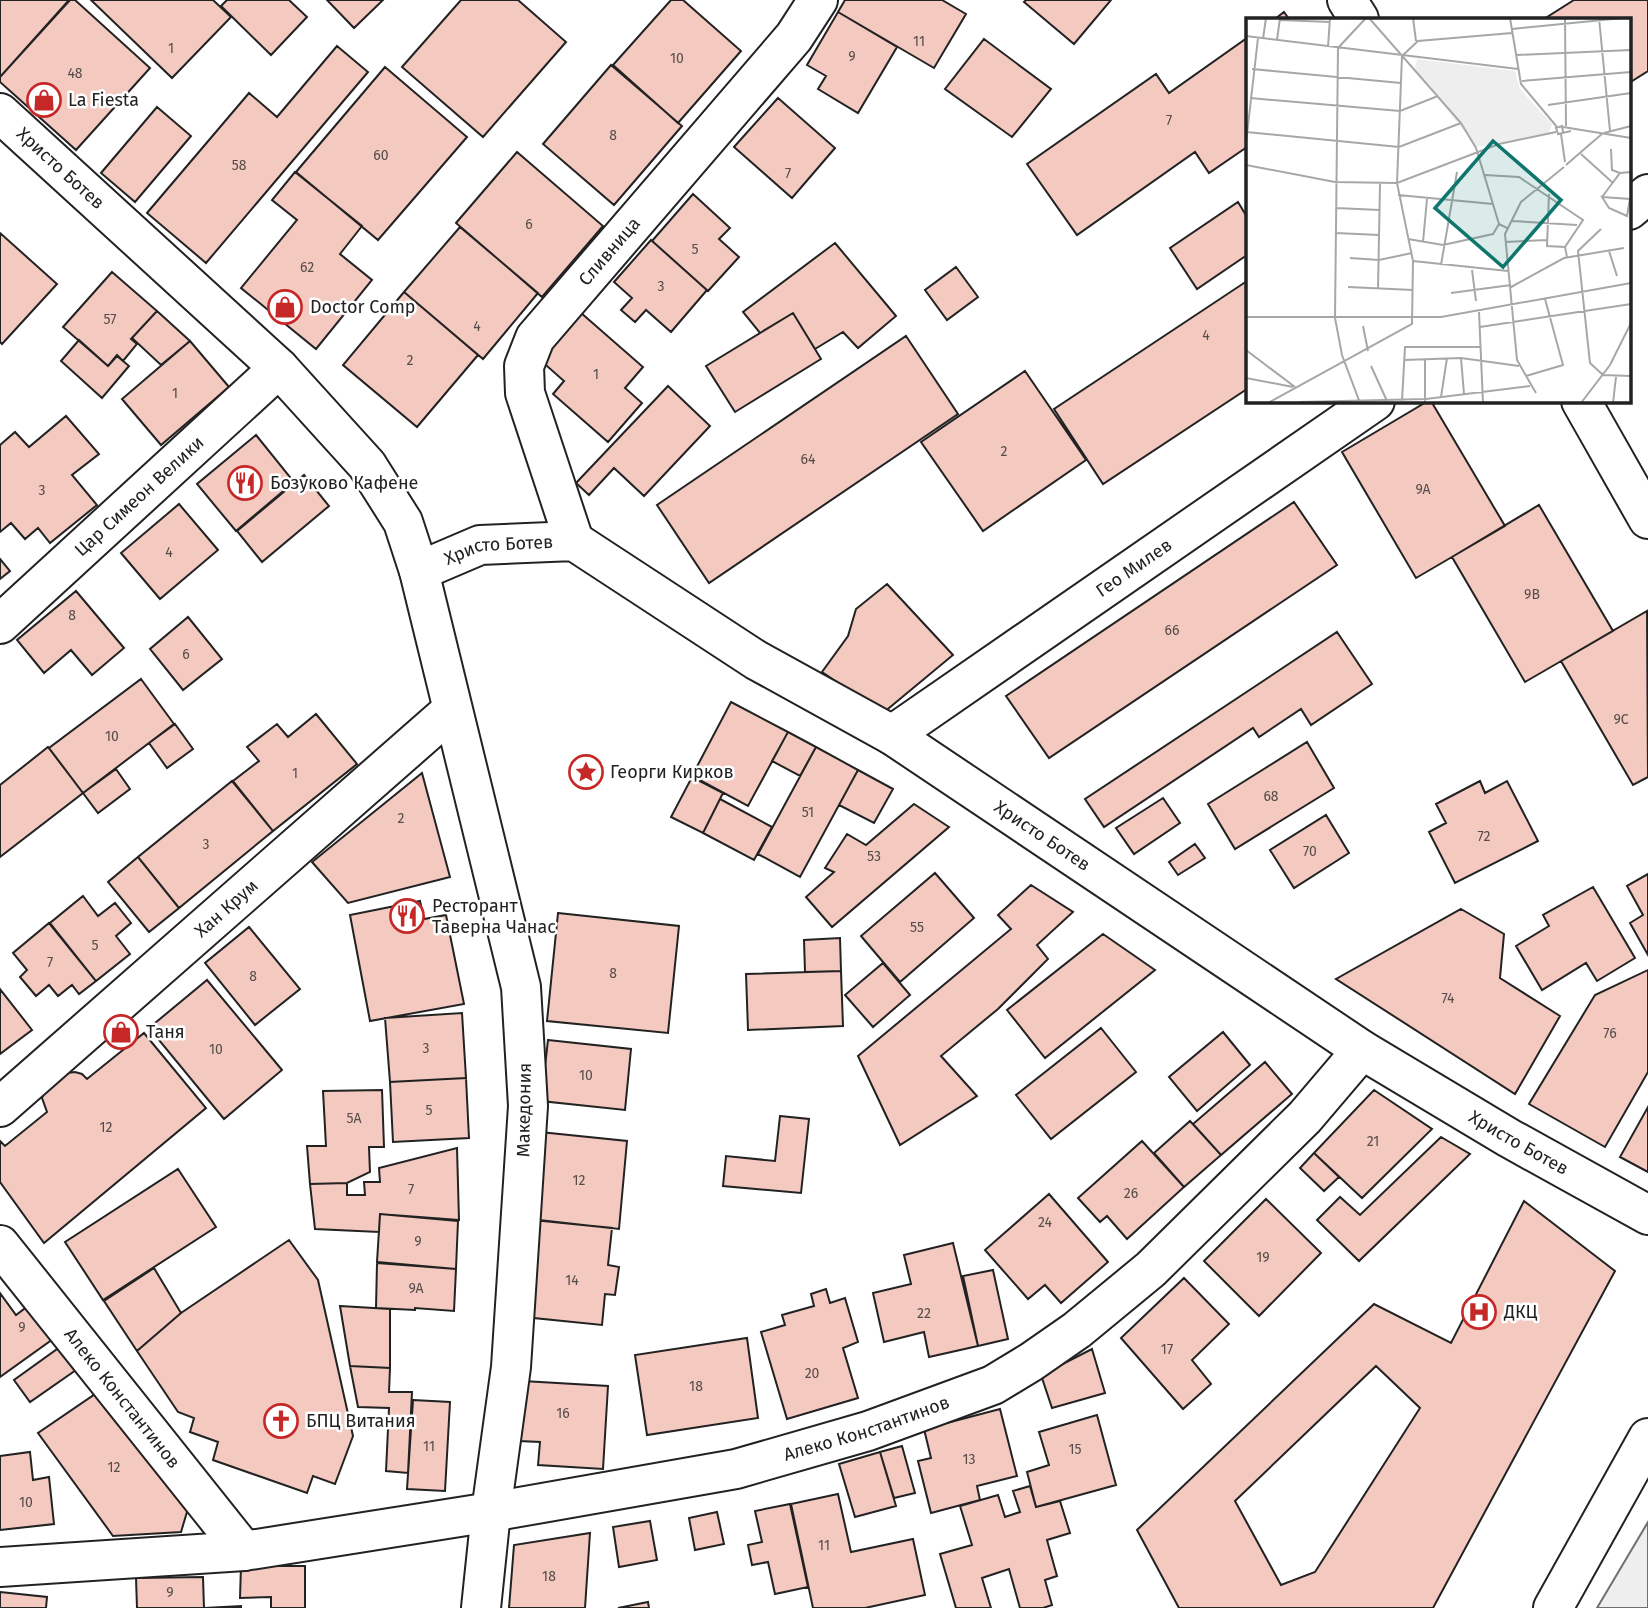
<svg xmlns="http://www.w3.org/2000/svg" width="1648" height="1608" font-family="'Fira Sans',sans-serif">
<rect width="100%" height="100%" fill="#fff"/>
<path fill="#eee" stroke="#6f6f6f" stroke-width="2" d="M1648 1522V1608H1597Z"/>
<path fill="#f3c9c0" stroke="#222" stroke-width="2" fill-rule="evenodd" d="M0 0H69L0 77Z
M70 0H75L150 68 76 150 0 82V77Z
M91 0H213L231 17 172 78Z
M227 0H289L307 17 271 55 221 6Z
M327 0H383L354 28Z
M461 0H518L566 42 483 137 402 67Z
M671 0H683L741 51 678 123 613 65Z
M845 0H942L966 14 934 68 838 12Z
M1026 0H1111L1074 44 1024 2Z
M1574 0H1648V71L1629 83V19H1544Z
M838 12 897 47 858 113 818 89 826 76 807 65Z
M1284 12 1289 19H1275Z
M1247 38V147L1209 173 1195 152 1077 235 1027 164 1156 74 1169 93Z
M984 39 1051 89 1012 137 945 89Z
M337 46 368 72 206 263 147 213 249 93 277 117Z
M611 65 682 126 614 205 543 144Z
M385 67 467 137 378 240 296 172Z
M778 98 835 148 792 198 734 147Z
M157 107 191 136 135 202 101 173Z
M517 152 603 226 542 297 456 223Z
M295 172 362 226 340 254 372 280 316 349 241 288 297 220 272 200Z
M693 194 730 228 719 239 739 257 708 291 652 241Z
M1238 202 1247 217V255L1197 289 1170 248Z
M460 227 538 293 483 359 404 292Z
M0 233 57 284 2 344 0 342Z
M651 240 707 290 671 332 646 310 635 322 621 310 632 298 614 282Z
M835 243 896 316 858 348 843 332 815 349 793 313 760 333 743 312Z
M956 267 978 297 947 320 925 290Z
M112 272 157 311 131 339 137 344 123 361 117 355 108 366 63 327Z
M1247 281V389L1103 484 1054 409Z
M404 292 478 355 417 427 343 365Z
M157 311 190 341 161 365 132 338Z
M580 312 643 367 625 388 642 403 608 442 553 394 564 381 539 359Z
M793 313 821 359 735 412 706 366Z
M906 336 958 414 709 583 657 505Z
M79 340 108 366 117 356 129 366 102 398 61 361Z
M190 341 229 387 161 445 122 399Z
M1025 371 1086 460 983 531 921 442Z
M668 386 710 426 644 496 614 468 589 495 576 483Z
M1428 401H1431L1505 526 1416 578 1342 452Z
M66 416 99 454 72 475 97 505 50 543 38 528 25 539 11 523 0 532V445L15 432 29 447Z
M256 435 294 482 236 531 197 484Z
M304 475 329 506 262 562 237 531Z
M1294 502 1337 565 1049 758 1006 696Z
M179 504 218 550 160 599 121 553Z
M1539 505 1613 631 1525 682 1452 557Z
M0 559 10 571 0 579Z
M887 584 953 655 883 713 822 672 848 636 856 609Z
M76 591 124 648 92 675 71 650 44 673 17 640Z
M1647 611 1648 777 1633 785 1561 661Z
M188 617 222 659 183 690 150 649Z
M1337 632 1372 684 1311 725 1301 709 1259 737 1253 728 1104 827 1085 799Z
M141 679 174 724 83 793 49 748Z
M731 702 788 732 748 806 692 776Z
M316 714 357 764 273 831 233 781 259 761 247 747 277 724 288 737Z
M175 724 193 749 167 768 149 743Z
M788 732 816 747 800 776 772 761Z
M1307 742 1334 788 1235 849 1208 804Z
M48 747 83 793 0 857V785Z
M816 747 858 770 800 877 758 854Z
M116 769 130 789 98 813 83 793Z
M858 770 893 789 874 823 839 805Z
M422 773 450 877 348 903 312 862Z
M692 777 723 793 703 833 671 817Z
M232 781 273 831 179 908 138 857Z
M1480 781 1485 793 1507 781 1538 841 1455 883 1429 832 1446 823 1436 804Z
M1163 798 1180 823 1134 854 1116 828Z
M720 799 772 827 754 860 703 833Z
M914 804 949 827 832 927 806 897 834 872 825 868 847 834 866 845Z
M1326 815 1349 853 1294 888 1270 850Z
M1195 844 1205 858 1178 875 1169 862Z
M138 857 179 908 149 932 108 882Z
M935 873 974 918 900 982 861 936Z
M1648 874V955L1630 923 1643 915 1627 886Z
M1031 885 1073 912 1037 945 1048 959 998 1009 941 1056 977 1096 900 1145 858 1056 1011 929 998 915Z
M1593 887 1635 958 1597 981 1586 963 1542 990 1516 946 1549 926 1543 915Z
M83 896 98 916 115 903 131 923 116 936 130 954 96 981 50 923Z
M420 901 424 919 446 915 464 1004 370 1021 350 915Z
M1461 909 1504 934 1500 978 1560 1016 1515 1094 1336 979Z
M558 913 679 926 668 1033 547 1021Z
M49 923 96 981 79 994 72 985 58 996 49 985 36 996 20 977 27 970 13 953Z
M249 927 300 989 255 1025 205 963Z
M1103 934 1155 970 1045 1058 1007 1010Z
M840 938 841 971 805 972 804 940Z
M883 963 910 995 873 1027 845 995Z
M1648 970V1072L1605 1147 1529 1104 1595 995Z
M841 971 843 1026 748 1030 746 974Z
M207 980 282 1070 224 1119 149 1028Z
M0 989 32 1030 0 1054Z
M462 1013 466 1078 390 1082 385 1018Z
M1101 1028 1136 1072 1051 1139 1016 1095Z
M1223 1032 1250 1065 1197 1111 1169 1077Z
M144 1033 206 1108 44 1243 0 1182V1141L5 1146 47 1112 42 1098 45 1090 67 1073 75 1072 82 1074 87 1079Z
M548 1040 631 1049 625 1110 541 1101Z
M1265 1062 1292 1094 1221 1155 1193 1124Z
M466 1078 469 1138 393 1142 390 1082Z
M382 1090 384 1147H369L370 1172 347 1183 310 1184 307 1146H326L323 1091Z
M1374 1090 1432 1129 1362 1198 1314 1153Z
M1648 1107V1172L1620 1157Z
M780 1116 809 1119 801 1193 723 1186 726 1156 775 1161Z
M1190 1121 1221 1155 1184 1187 1154 1153Z
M540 1132 627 1141 619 1229 530 1219Z
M1441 1137 1470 1154 1359 1261 1317 1220 1340 1197 1360 1215Z
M1142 1141 1184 1187 1127 1239 1107 1216 1100 1222 1078 1198Z
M457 1148 459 1220 380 1214 379 1232 315 1229 310 1184 347 1183V1195H365L364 1182H380L379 1168Z
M1314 1153 1339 1177 1324 1191 1300 1168Z
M178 1169 216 1227 103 1300 65 1242Z
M1049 1194 1108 1262 1061 1303 1045 1285 1028 1299 985 1250Z
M1266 1199 1321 1253 1259 1316 1204 1261Z
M1524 1201 1615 1271 1433 1608H1179L1137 1530 1374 1304 1451 1343ZM1376 1366 1420 1408 1315 1572 1281 1585 1235 1501Z
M380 1214 458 1221 456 1269 377 1262Z
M533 1220 612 1228 608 1265 619 1267 615 1295 605 1294 602 1325 524 1317Z
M289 1240 318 1280 353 1436 335 1484 313 1476 307 1493 213 1460 218 1442 190 1432 194 1418 178 1412 137 1351 181 1313Z
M953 1243 978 1346 929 1357 924 1332 884 1342 873 1293 911 1284 904 1255Z
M377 1263 456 1269 454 1311 415 1308V1310L376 1308Z
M154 1268 181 1313 137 1351 104 1301Z
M993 1270 1008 1339 978 1346 963 1276Z
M1184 1278 1229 1324 1192 1360 1211 1384 1183 1409 1121 1338Z
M826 1289 830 1303 845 1298 858 1342 843 1348 858 1398 787 1419 761 1332 785 1325 782 1315 814 1306 811 1294Z
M0 1293 16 1315 28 1306 53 1339 0 1377Z
M340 1306 390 1309V1368L350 1366Z
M747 1338 758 1418 647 1435 635 1355Z
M60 1347 76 1370 30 1402 14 1380Z
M1092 1349 1105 1393 1052 1408 1041 1375Z
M350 1366 390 1368 389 1392H412L408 1473 386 1471 389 1408 358 1407Z
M523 1381 608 1386 603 1469 538 1465 540 1442 519 1441Z
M107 1386 190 1502 181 1532 113 1536 38 1433Z
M413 1400 450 1402 445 1491 407 1489Z
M1000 1409 1017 1476 977 1486 980 1500 931 1513 918 1461 931 1458 924 1429Z
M1097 1415 1116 1485 1036 1507 1027 1472 1049 1465 1039 1432Z
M902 1446 915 1493 894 1498 880 1452Z
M30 1452 33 1480 49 1477 54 1524 0 1530V1456Z
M880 1452 896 1506 855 1517 839 1464Z
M1030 1486 1036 1507 1060 1501 1070 1533 1047 1540 1057 1576 1045 1580 1052 1605 1043 1608H1020L1009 1569 982 1578 991 1608H956L940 1554 972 1545 960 1506 998 1495 1005 1517 1020 1512 1013 1491Z
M838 1494 851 1552 913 1539 925 1595 865 1608H813L791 1504Z
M790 1504 808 1587 775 1594 768 1562 752 1565 748 1545 762 1542 755 1511Z
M717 1512 724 1544 695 1550 689 1518Z
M650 1521 657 1560 619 1567 613 1527Z
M590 1533 585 1608H509L514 1545Z
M241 1566H305V1608H271V1597L240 1598Z
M203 1577 204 1608 241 1606V1608H137L136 1578Z
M0 1592 47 1597 46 1608H0Z
M648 1602 649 1608H618Z"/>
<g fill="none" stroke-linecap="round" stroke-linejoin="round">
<g stroke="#222" stroke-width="42">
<g id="minor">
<path d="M1347 0 1359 19"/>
<path d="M1629 210 1648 194"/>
<path d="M1581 401 1648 519"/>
<path id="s1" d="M574 541 525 393 524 366 535 338 794 37 818 0"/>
<path id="s2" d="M419 571 480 545 574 541 756 660 892 735 1362 1050 1509 1138 1648 1215"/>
<path id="s3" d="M0 624 279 368"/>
<path id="s4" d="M892 735 1375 401"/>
<path id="s5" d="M0 1107 452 710"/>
<path id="s6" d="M0 1245 244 1551"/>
<path id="s7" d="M0 1567 244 1551 491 1512 736 1469 868 1431 993 1385 1031 1362 1077 1330 1151 1269 1305 1117 1362 1050"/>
<path d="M1553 1608 1648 1438"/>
</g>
</g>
<g stroke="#222" stroke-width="42">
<g id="major">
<path id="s8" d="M0 113 279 368 367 465 403 522 419 571 521 987 528 1106 511 1367 491 1512 481 1608"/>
</g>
</g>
<use href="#minor" stroke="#fff" stroke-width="38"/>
<use href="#major" stroke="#fff" stroke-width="38"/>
</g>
<defs>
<g id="shop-ring" transform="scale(1.75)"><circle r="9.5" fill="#fff" stroke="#c62828" stroke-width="1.5"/><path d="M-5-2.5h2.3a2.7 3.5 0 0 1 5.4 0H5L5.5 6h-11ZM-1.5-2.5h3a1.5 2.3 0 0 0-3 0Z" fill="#c62828"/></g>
<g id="restaurant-ring" transform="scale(1.75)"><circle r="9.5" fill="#fff" stroke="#c62828" stroke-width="1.5"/><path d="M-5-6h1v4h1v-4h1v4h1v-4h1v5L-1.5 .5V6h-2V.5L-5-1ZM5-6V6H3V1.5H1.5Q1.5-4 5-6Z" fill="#c62828"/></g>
<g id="sight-ring" transform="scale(1.75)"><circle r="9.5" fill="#fff" stroke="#c62828" stroke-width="1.5"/><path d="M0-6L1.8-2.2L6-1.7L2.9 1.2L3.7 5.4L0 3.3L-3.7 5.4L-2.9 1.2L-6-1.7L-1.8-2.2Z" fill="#c62828"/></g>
<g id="hospital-ring" transform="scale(1.75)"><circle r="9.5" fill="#fff" stroke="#c62828" stroke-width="1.5"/><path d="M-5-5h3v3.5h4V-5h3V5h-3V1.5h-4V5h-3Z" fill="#c62828"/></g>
<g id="church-ring" transform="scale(1.75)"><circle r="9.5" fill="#fff" stroke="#c62828" stroke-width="1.5"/><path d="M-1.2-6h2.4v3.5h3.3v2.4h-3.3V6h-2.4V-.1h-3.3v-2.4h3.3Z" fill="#c62828"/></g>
</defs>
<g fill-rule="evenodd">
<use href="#shop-ring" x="44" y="100"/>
<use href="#shop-ring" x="285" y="307"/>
<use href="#restaurant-ring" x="245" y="483"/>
<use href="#sight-ring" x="586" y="772"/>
<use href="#restaurant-ring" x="407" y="916"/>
<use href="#shop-ring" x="121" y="1032"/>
<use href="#hospital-ring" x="1479" y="1312"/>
<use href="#church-ring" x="281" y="1421"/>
</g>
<g text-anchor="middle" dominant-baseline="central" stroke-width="5" stroke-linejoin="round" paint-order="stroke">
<g font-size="14" fill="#564c4a">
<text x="919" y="41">11</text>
<text x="171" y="48">1</text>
<text x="852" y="56">9</text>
<text x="677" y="58">10</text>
<text x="75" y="73">48</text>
<text x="1169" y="120">7</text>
<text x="613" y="135">8</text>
<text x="381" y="155">60</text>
<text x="239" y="165">58</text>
<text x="788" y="173">7</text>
<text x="529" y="224">6</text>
<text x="695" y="249">5</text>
<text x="307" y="267">62</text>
<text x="661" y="286">3</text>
<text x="110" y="319">57</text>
<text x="477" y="326">4</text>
<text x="1206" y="335">4</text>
<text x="410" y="360">2</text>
<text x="596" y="374">1</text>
<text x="175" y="393">1</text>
<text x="1004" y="451">2</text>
<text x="808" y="459">64</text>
<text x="1423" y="489">9A</text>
<text x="42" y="490">3</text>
<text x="169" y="552">4</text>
<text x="1532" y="594">9B</text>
<text x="72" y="615">8</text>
<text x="1172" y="630">66</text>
<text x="186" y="654">6</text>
<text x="1621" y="719">9C</text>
<text x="112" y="736">10</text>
<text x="295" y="773">1</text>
<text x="1271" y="796">68</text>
<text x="808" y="812">51</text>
<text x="401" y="818">2</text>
<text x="1484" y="836">72</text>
<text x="206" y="844">3</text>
<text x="1310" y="851">70</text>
<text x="874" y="856">53</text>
<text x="917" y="927">55</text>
<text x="95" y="945">5</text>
<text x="50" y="962">7</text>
<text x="613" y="973">8</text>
<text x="253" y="976">8</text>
<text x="1448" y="998">74</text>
<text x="1610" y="1033">76</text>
<text x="426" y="1048">3</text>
<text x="216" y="1049">10</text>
<text x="586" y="1075">10</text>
<text x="429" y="1110">5</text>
<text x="354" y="1118">5A</text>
<text x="106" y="1127">12</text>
<text x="1373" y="1141">21</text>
<text x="579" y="1180">12</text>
<text x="411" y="1189">7</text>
<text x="1131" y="1193">26</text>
<text x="1045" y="1222">24</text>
<text x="418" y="1241">9</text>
<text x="1263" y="1257">19</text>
<text x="572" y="1280">14</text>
<text x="416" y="1288">9A</text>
<text x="924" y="1313">22</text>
<text x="22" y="1327">9</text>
<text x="1167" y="1349">17</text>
<text x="812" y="1373">20</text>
<text x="696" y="1386">18</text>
<text x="563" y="1413">16</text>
<text x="429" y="1446">11</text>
<text x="1075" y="1449">15</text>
<text x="969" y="1459">13</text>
<text x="114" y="1467">12</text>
<text x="26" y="1502">10</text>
<text x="824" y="1545">11</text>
<text x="549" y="1576">18</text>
<text x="170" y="1592">9</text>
</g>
<g font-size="18" fill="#222" stroke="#fff" text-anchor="start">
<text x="68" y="100">La Fiesta</text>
<text x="310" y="307">Doctor Comp</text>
<text x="270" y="483">Бозуково Кафене</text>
<text x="610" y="772">Георги Кирков</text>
<text x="432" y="906">Ресторант<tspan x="432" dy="21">Таверна Чанас</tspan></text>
<text x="146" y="1032">Таня</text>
<text x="1504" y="1312">ДКЦ</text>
<text x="306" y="1421">БПЦ Витания</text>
</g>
<g font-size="18" fill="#222" stroke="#fff">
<text stroke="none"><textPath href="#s8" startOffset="82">Христо Ботев</textPath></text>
<text stroke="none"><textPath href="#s1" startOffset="327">Сливница</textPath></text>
<text stroke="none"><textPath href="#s3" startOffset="189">Цар Симеон Велики</textPath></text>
<text stroke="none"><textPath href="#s2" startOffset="84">Христо Ботев</textPath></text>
<text stroke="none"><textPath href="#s4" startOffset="294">Гео Милев</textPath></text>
<text stroke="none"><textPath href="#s2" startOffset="714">Христо Ботев</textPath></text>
<text stroke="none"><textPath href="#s5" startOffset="301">Хан Крум</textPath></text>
<text transform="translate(524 1110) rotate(-89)">Македония</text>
<text stroke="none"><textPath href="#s2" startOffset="1281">Христо Ботев</textPath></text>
<text stroke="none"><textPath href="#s6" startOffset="196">Алеко Константинов</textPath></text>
<text stroke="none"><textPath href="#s7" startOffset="880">Алеко Константинов</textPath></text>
</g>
</g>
<g transform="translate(1246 18)">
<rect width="385" height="385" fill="#fff"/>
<path d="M171 41 269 53 274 71 306 106 303 115 231 129 169 52Z" fill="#eee"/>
<path fill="none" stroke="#a7a7a7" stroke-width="2" d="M123 0 215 105 230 130 253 206 261 210M167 0 170 23M264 0 275 66 311 109M319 0 320 108M353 0 364 113M34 2 84 4M266 11 377 0M0 18 272 51M17 21 20 0M31 22 34 0M82 29 84 0M270 37 385 32M156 38 172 23 266 15M6 51 155 65M276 63 385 54M4 80 154 93 192 78M302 87 385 75M317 109 385 120M0 114 153 129 215 105M317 114 316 108 310 110 312 116 325 113M358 115 385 108M315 116 319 144M0 125 12 20M365 131 366 152 374 155M335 136 367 165M0 147 89 164 151 165 253 126 310 114M320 147 357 115M239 157 273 159 337 202 319 229 321 239M303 176 301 228 319 229M152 177 247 186M356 179 384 181 381 198 363 190ZM356 179 374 155 385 154M90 190 134 192M266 203 331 207M355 211 332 233 344 345 357 357 385 358M90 215 133 217M162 221 197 227 247 216 253 206M177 224 181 181M259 224 301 222M363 233 371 258M104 240 133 242 166 235M167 243 262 253M195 247 211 154M226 252 230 283M102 269 167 272M265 269 318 240 378 230M132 271 134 166M205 275 265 267M233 294 237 385M0 299H195L385 265M89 299 92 30 120 0M89 300 96 337 114 385M117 308 122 333M234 309 385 286M0 332 49 369M215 340 218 376M158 342 215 340 273 348M125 348 141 383M280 358 317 347 299 281M0 360 47 369M290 375 271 342 259 216 275 184 318 149M195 379 201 340M156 383 159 329H234M53 384 180 381 284 368M22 385 166 306 167 243 151 165 156 38M179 385V342M335 385 364 347 385 305M367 385 370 359"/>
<path fill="#0f766e" fill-opacity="0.15" stroke="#0f766e" stroke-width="3.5" d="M247 123 315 182 257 249 189 190Z"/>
<rect width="385" height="385" fill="none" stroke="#222" stroke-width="3.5"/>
</g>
</svg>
